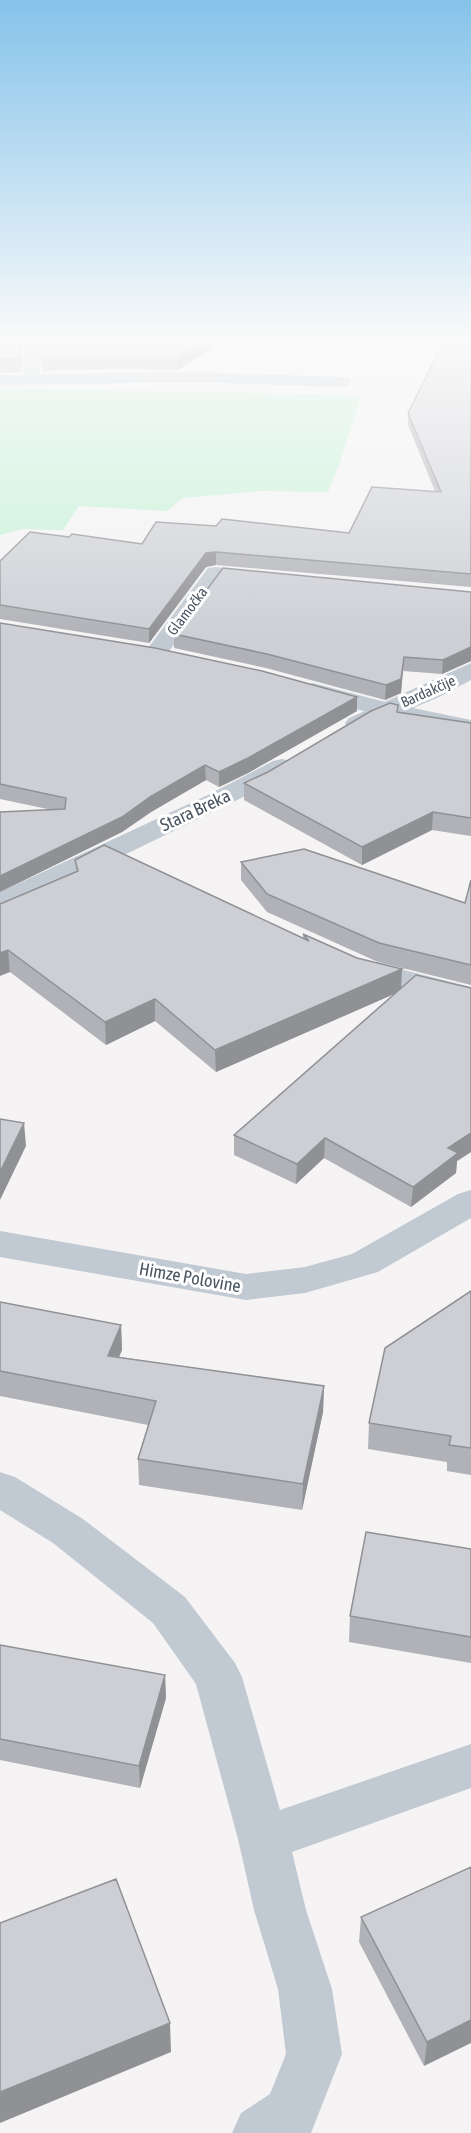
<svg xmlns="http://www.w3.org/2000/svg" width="471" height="2133" font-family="'Asap Condensed',sans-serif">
<rect width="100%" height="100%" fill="#f5f3f3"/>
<path fill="#c3f1d5" d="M35 389 362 395 339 465 328 492 261 491 183 498 167 511 79 506 63 530 22 529 0 535V390Z"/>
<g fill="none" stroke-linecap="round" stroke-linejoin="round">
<path fill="#c1cad2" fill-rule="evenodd" d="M216 567 224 568 227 573 164 658 156 660 148 658 144 653 148 648 208 568Z"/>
<path fill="#c1cad2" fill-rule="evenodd" d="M24 341H40V374L193 372 342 377 348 378 351 382 348 386 342 387 193 382 0 385V375H23Z
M471 663V680L439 697 367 728 358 731 349 728 345 723 349 718Z
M282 759 291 761 295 767 291 773 270 784 38 897 0 912V892L208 795 273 761Z
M360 959 471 987V1005L349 975 345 968 349 961Z
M471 1190V1218L378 1272 305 1293 246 1300 0 1257V1231L246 1274 305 1267 352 1254 458 1194Z
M0 1472 15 1477 83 1519 185 1597 235 1663 242 1677 280 1810 471 1744V1788L292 1852 306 1910 332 1989 342 2054 311 2133H232L241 2113 270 2094 286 2054 278 1989 254 1910 238 1839 196 1684 153 1623 53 1543 0 1510Z"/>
<path fill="#c1cad2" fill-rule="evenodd" d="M313 683 389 703 471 720V736L386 717 304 695 301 690 304 685Z"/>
</g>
<path fill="#b0b2b7" d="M0 341H22L21 372 0 373Z
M41 341H223L178 370 111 369 42 371Z
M471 341V587L216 565 206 567 149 643 0 619V561L69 537 142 544 216 526 349 533 435 491 408 425V413Z
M471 592V661L442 674 403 671 401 693 385 700 266 668 174 648V634Z
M0 623 357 711 248 773 219 787 206 780 151 812 122 832 0 892V812L52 810 0 799Z
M398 712 471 723V836L432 830 362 865 244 800V783Z
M75 860 303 938V934L401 988H471V1152L457 1161 456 1173 411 1207 324 1158 296 1184 234 1155V1135L394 994 216 1072 155 1021 106 1045 10 972 0 904 76 872Z
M241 862 465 903 471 880V985L378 962 267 912 241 880Z
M471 1291V1475L447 1471V1462L368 1449 369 1423Z
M0 1302 121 1325 122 1350 119 1357 324 1386 323 1412 302 1510 139 1485 138 1459 148 1425 0 1396Z
M471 1549V1663L349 1642 350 1616Z
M0 1645 165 1675 166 1698 140 1788 0 1760Z
M471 1867 424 2066 359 1942 361 1917Z"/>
<path fill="#909195" d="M20 341H22L21 372 20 359Z
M202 341H223L178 370V357Z
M216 552V565L206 567 149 643V629L206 553Z
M471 647V661L442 674 443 660Z
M404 657 401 693 385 700 386 685Z
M357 697V711L248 773 219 787V772Z
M205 765 206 780 151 812 122 832 0 892V876L150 797Z
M433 812 432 830 362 865V847Z
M8 950 10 972 0 976V953Z
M402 969 401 991 216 1072 215 1050Z
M155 999V1021L106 1045 105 1022Z
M24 1123 26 1146 0 1200V1172Z
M471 1133V1152L457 1161 456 1173 411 1207 413 1187 448 1148Z
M325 1138 324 1158 296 1184 297 1164Z
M121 1325 122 1350 109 1381 108 1356Z
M324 1386 323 1412 302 1510 303 1484Z
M165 1675 166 1698 140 1788 139 1766Z
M471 2020V2043L424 2066 427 2042Z
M170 2023 171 2052 0 2123V2092Z"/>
<path fill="#cdcfd5" stroke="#909195" stroke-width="1.5" d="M0 341H20V359H0Z
M41 341H202L178 357 111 356 41 358Z
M444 341H471V574L216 552 206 553 149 629 0 605V561L30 532 69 537 72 534 142 544 156 522 216 526 222 519 349 533 372 487 441 492 408 413Z
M223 568 471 592V647L443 660 404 657 401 679 386 685 267 654 174 634Z
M0 623 155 648 262 671 357 697 248 758 219 772 205 765 150 797 122 817 0 876V812L65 809 66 798 0 784Z
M390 703 398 705 397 712 471 723V818L433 812 362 847 244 783 268 772 371 711Z
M104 845 309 941 303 934 357 958 402 969 215 1050 155 999 105 1022 8 950 0 953V904L78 871 75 860Z
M304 849 465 903 471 880V965L379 943 267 894 241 862Z
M416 975 471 988V1133L448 1148 458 1153 413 1187 325 1138 297 1164 234 1135Z
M0 1119 24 1123 0 1172Z
M471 1291V1448L449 1445 451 1436 369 1423 385 1348Z
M0 1302 121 1325 108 1356 324 1386 303 1484 138 1459 156 1401 0 1371Z
M366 1532 471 1549V1637L350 1616Z
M0 1645 165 1675 139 1766 0 1739Z
M471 1867V2020L427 2042 361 1917Z
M116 1879 170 2023 0 2092V1923Z"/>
<linearGradient id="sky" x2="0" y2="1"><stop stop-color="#85c3ea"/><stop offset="0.53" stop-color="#fafafa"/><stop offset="1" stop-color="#fafafa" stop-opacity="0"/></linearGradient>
<rect width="471" height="640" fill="url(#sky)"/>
<g text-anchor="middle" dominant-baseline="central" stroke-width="6" stroke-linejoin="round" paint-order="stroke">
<g font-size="15" fill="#4a5661" stroke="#fff">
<text transform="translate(187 611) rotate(-53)">Glamočka</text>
<text transform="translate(428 691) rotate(-24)">Bardakčije</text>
</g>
<g font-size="18" fill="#4a5661" stroke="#fff">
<text transform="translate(195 810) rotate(-25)">Stara Breka</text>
<text transform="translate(190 1277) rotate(10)">Himze Polovine</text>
</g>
</g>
</svg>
